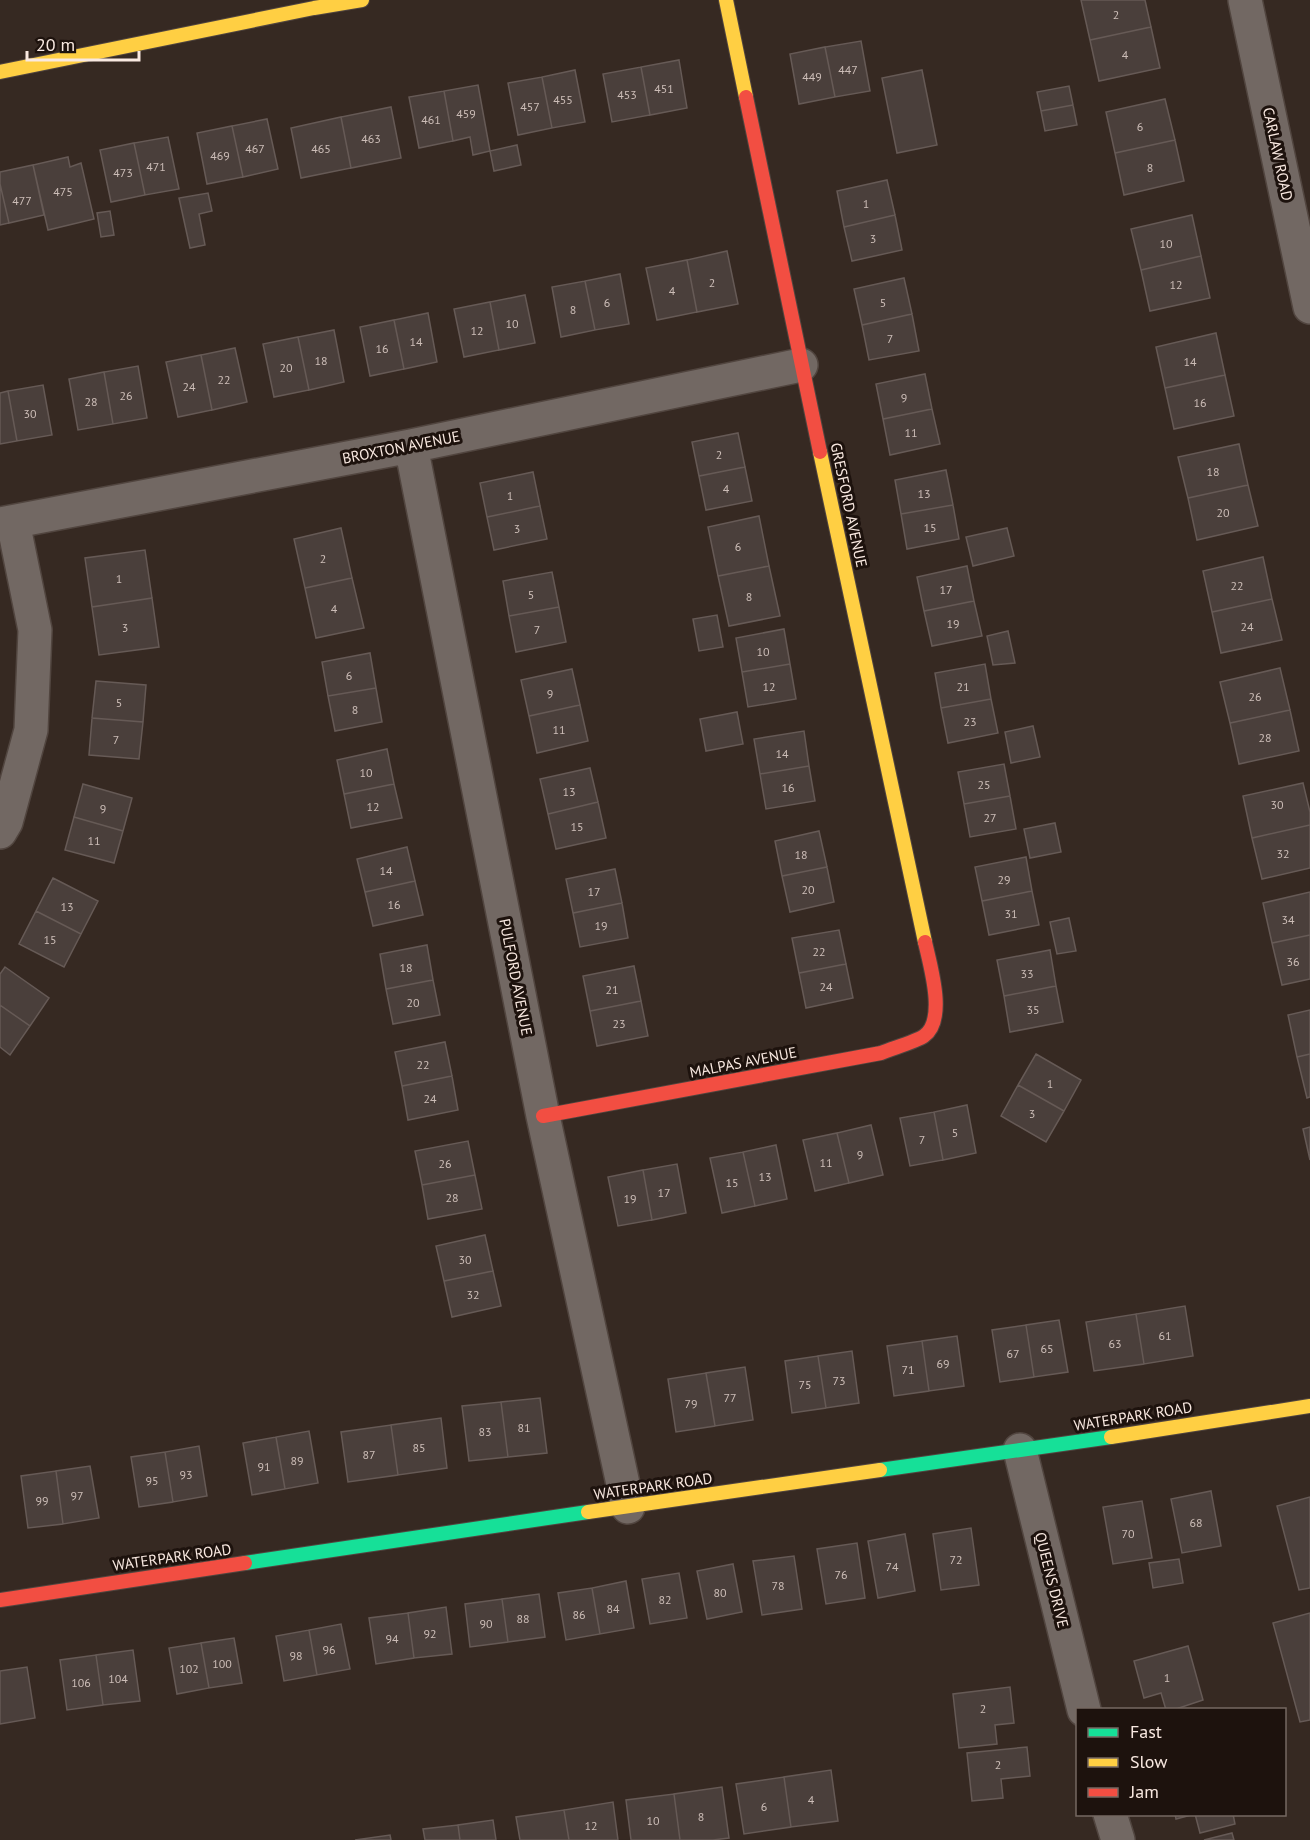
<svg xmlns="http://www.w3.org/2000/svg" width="1310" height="1840" font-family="'PT Sans',sans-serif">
<rect width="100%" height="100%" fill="#362922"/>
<path fill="#4a3f3b" stroke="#665a56" stroke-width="1.5" d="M1081 0H1145L1151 27 1090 40Z
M1151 27 1160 68 1099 81 1090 40Z
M861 41 870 91 835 97 825 47Z
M825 47 835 97 799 104 790 54Z
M679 60 687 108 650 115 641 67Z
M641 67 650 115 612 122 603 74Z
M575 70 585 122 552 128 542 77Z
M922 70 937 145 897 153 882 78Z
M542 77 552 128 518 135 508 83Z
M478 85 490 151 473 155 470 137 453 141 444 91Z
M1069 86 1073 105 1041 111 1037 92Z
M444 91 453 141 419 148 409 97Z
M1165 99 1175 140 1115 153 1106 112Z
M1073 105 1077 125 1045 131 1041 111Z
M391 107 401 158 351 168 341 117Z
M341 117 351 168 301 178 291 128Z
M267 119 278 169 243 177 232 126Z
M232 126 243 177 207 184 197 133Z
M168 137 179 189 145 195 134 143Z
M1175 140 1184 181 1124 195 1115 153Z
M134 143 145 195 111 202 100 150Z
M517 145 521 165 494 171 490 151Z
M68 157 70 167 81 163 94 219 48 230 33 165Z
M33 165 44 215 9 223 0 184V172Z
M887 180 895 215 844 227 837 191Z
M0 184 9 223 0 225Z
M208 193 212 211 199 214 205 245 190 248 179 198Z
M110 211 114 235 101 237 97 213Z
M895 215 902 250 852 261 844 227Z
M1192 215 1201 256 1141 270 1131 229Z
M727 251 738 304 697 312 687 260Z
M1201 256 1210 298 1150 311 1141 270Z
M687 260 697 312 657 320 646 268Z
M620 274 629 324 595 330 585 281Z
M904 278 912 314 862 325 854 289Z
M585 281 595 330 561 337 552 287Z
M525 295 535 343 499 350 490 302Z
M490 302 499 350 464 357 454 309Z
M428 313 437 362 404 369 394 320Z
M912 314 919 351 869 360 862 325Z
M394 320 404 369 370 376 360 327Z
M334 330 344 382 309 390 298 337Z
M1216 333 1225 375 1165 388 1156 347Z
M298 337 309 390 274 397 263 344Z
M235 348 247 402 212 410 201 355Z
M201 355 212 410 178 417 166 362Z
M138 366 147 418 113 424 104 372Z
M104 372 113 424 78 430 69 379Z
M925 374 932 409 883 419 876 384Z
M1225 375 1234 416 1174 429 1165 388Z
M43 385 52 435 17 441 8 391Z
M8 391 17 441 0 444V393Z
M932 409 940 444 890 455 883 419Z
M738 433 745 467 699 476 692 442Z
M1239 444 1248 485 1188 498 1178 457Z
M745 467 752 501 706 510 699 476Z
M946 470 953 505 901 514 895 480Z
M533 472 540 506 487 517 480 483Z
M1248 485 1258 526 1197 540 1188 498Z
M953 505 959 539 907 549 901 514Z
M540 506 547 539 494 550 487 517Z
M759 516 769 566 718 576 708 527Z
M341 528 352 578 305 588 294 539Z
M1007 528 1014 556 973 566 966 537Z
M145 550 152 598 92 607 85 558Z
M1263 557 1272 599 1212 612 1203 571Z
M769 566 780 616 729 626 718 576Z
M967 566 974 601 924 611 917 577Z
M552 572 559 607 509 616 503 581Z
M352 578 364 628 316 638 305 588Z
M152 598 159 647 99 655 92 607Z
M1272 599 1282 640 1221 653 1212 612Z
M974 601 982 636 932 646 924 611Z
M559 607 566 642 516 652 509 616Z
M717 615 723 647 699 651 693 619Z
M784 629 790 664 742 672 736 638Z
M1008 631 1015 663 993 665 987 636Z
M370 653 376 688 328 696 322 662Z
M790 664 796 699 748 707 742 672Z
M985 664 991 699 941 708 935 673Z
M1280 668 1290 710 1230 723 1220 682Z
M572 669 580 705 529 716 521 680Z
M96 681 146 685 143 722 92 718Z
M376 688 382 722 335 731 328 696Z
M991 699 998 733 948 743 941 708Z
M580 705 588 741 537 753 529 716Z
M1290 710 1299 751 1239 764 1230 723Z
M737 712 743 744 706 751 700 719Z
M92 718 143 722 139 759 89 755Z
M1033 726 1040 757 1011 763 1005 732Z
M804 731 809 766 760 774 754 739Z
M387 749 394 784 344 794 337 760Z
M1004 764 1010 796 964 804 958 772Z
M809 766 815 801 766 809 760 774Z
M590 768 598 802 548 814 540 779Z
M1303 783 1310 812V825L1252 838 1243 796Z
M83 784 132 798 123 831 74 817Z
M394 784 402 818 351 828 344 794Z
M1010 796 1016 829 970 837 964 804Z
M598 802 606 838 556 849 548 814Z
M74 817 123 831 114 863 65 850Z
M1055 823 1061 852 1030 858 1024 829Z
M1310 825V868L1262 879 1252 838Z
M819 831 827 867 782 876 775 841Z
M407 847 415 881 365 892 357 859Z
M1026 857 1032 891 982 901 975 867Z
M827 867 834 902 790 912 782 876Z
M615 869 622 903 573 913 566 879Z
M53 878 98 901 81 934 36 911Z
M415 881 423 915 373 926 365 892Z
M1032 891 1039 925 989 935 982 901Z
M1310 892V935L1272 943 1263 903Z
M622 903 628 938 580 947 573 913Z
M36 911 81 934 64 967 19 944Z
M1069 918 1076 951 1057 954 1050 922Z
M839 930 846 964 799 973 792 938Z
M1310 935V979L1282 985 1272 943Z
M427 945 433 980 386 989 380 954Z
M1050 950 1056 986 1004 996 997 960Z
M846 964 853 998 806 1008 799 973Z
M634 966 641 1001 590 1011 583 976Z
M5 967 49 998 30 1026 0 1005V974Z
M433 980 440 1015 393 1024 386 989Z
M1056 986 1063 1022 1010 1032 1004 996Z
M641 1001 648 1036 597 1046 590 1011Z
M0 1005 30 1026 10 1055 0 1047Z
M1310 1010V1054L1297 1057 1288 1015Z
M445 1042 452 1076 402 1086 395 1052Z
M1036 1054 1081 1080 1064 1111 1018 1085Z
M1310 1054V1097L1307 1098 1297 1057Z
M452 1076 458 1110 408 1120 402 1086Z
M1018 1085 1064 1111 1046 1142 1001 1116Z
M967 1105 976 1153 943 1160 934 1112Z
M934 1112 943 1160 910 1166 900 1118Z
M871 1125 883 1175 849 1183 837 1133Z
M1310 1127V1160L1303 1129Z
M837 1133 849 1183 815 1191 803 1140Z
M468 1141 475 1175 422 1185 415 1151Z
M776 1145 787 1199 755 1206 743 1152Z
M743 1152 755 1206 722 1213 710 1158Z
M677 1164 686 1213 652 1220 643 1170Z
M643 1170 652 1220 618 1226 608 1177Z
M475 1175 482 1209 428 1219 422 1185Z
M485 1235 493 1271 444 1281 436 1246Z
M493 1271 501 1306 452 1317 444 1281Z
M1185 1306 1193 1356 1144 1364 1136 1314Z
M1136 1314 1144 1364 1094 1371 1086 1322Z
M1059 1320 1068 1372 1034 1377 1026 1325Z
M1026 1325 1034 1377 1000 1382 992 1330Z
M957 1336 964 1386 929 1391 922 1341Z
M922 1341 929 1391 894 1396 887 1346Z
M852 1351 859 1403 826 1408 818 1356Z
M818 1356 826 1408 792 1413 785 1361Z
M745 1367 753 1420 715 1426 706 1373Z
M706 1373 715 1426 676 1432 668 1379Z
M540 1398 547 1453 508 1457 501 1402Z
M501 1402 508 1457 469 1461 462 1406Z
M441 1418 447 1468 398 1475 391 1425Z
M391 1425 398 1475 348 1482 341 1432Z
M309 1431 318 1483 285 1489 276 1437Z
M276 1437 285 1489 252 1495 243 1443Z
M199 1446 207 1496 173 1502 165 1452Z
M165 1452 173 1502 139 1507 131 1457Z
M90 1466 99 1518 63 1524 56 1471Z
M56 1471 63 1524 28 1528 21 1476Z
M1211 1491 1221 1546 1182 1553 1171 1499Z
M1310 1497V1588L1299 1590 1277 1506Z
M1142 1501 1152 1558 1113 1564 1103 1507Z
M971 1528 979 1585 941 1590 933 1534Z
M905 1534 915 1591 878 1598 868 1541Z
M857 1543 865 1598 826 1604 817 1549Z
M794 1556 802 1609 762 1615 753 1561Z
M1179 1559 1183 1583 1153 1588 1149 1563Z
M733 1564 742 1612 707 1619 697 1571Z
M679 1573 687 1618 650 1624 642 1579Z
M626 1581 634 1628 600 1634 592 1588Z
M592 1588 600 1634 566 1640 558 1593Z
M539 1594 545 1637 508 1642 502 1599Z
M502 1599 508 1642 470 1647 465 1604Z
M446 1607 452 1654 414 1658 408 1613Z
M408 1613 414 1658 376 1664 369 1618Z
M1310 1613V1720L1300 1722 1273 1623Z
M341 1624 350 1669 317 1675 309 1630Z
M309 1630 317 1675 284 1681 276 1636Z
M234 1638 242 1683 209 1688 201 1643Z
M201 1643 209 1688 177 1694 169 1648Z
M1188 1646 1203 1700 1173 1710H1166L1161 1693 1144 1698 1134 1661Z
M133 1650 140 1701 103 1705 96 1655Z
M96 1655 103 1705 67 1710 60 1660Z
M27 1667 35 1718 0 1724V1671Z
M1010 1687 1014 1723 995 1725 997 1744 959 1748 953 1694Z
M1027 1747 1030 1776 1001 1779 1003 1798 972 1801 967 1753Z
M831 1770 838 1821 791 1827 784 1777Z
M784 1777 791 1827 744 1834 736 1784Z
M722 1787 729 1838 713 1840H680L674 1794Z
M674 1794 680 1840H631L626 1800Z
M613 1802 618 1840H569L564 1810Z
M564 1810 569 1840H520L516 1817Z
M1175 1814H1195L1176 1819Z
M1195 1814H1233L1235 1824 1200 1833Z
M493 1820 496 1840H460L458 1825Z
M458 1825 460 1840H425L423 1829Z
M1232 1833 1234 1840H1204Z
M390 1835 391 1840H355Z"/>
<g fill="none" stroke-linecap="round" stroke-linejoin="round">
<g stroke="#51453f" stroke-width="36">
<path id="street" d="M1245 0 1310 307
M411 446 543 1116 628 1507
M0 524 411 446 801 365
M0 832 6 822 31 730 35 630 13 522
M1020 1450 1084 1710
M1110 1814 1118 1840"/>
</g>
<g stroke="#51453f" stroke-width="16">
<path id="fast" d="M880 1470 1111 1437
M245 1563 588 1512"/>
</g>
<g stroke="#51453f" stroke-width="16">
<path id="slow" d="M726 0 746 97
M0 72 314 8 362 0
M820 452 925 942
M1111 1437 1310 1406
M588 1512 880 1470"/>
</g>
<g stroke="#51453f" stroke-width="16">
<path id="jam" d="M746 97 820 452
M543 1116 881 1053C893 1048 915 1042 924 1036 947 1020 930 965 925 942
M0 1600 245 1563"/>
</g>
<use href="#street" stroke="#726863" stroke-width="33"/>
<use href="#fast" stroke="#16e098" stroke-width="14"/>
<use href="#slow" stroke="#ffcf43" stroke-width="14"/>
<use href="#jam" stroke="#f24e42" stroke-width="14"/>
</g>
<g text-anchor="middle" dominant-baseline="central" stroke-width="6" stroke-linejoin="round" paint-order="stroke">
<g font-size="12" fill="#cdbeb8">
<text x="1116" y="14">2</text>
<text x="1125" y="54">4</text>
<text x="848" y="69">447</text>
<text x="812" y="76">449</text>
<text x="664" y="88">451</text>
<text x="627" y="94">453</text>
<text x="563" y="99">455</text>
<text x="530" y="106">457</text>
<text x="466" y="113">459</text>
<text x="431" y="119">461</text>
<text x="1140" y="126">6</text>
<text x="371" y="138">463</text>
<text x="255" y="148">467</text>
<text x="321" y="148">465</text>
<text x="220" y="155">469</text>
<text x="156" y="166">471</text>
<text x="1150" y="167">8</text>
<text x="123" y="172">473</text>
<text x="63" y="191">475</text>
<text x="22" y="200">477</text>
<text x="866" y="203">1</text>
<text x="873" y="238">3</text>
<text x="1166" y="243">10</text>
<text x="712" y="282">2</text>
<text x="1176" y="284">12</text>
<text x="672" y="290">4</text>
<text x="607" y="302">6</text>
<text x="883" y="302">5</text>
<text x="573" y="309">8</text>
<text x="512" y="323">10</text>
<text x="477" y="330">12</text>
<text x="890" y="338">7</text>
<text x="416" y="341">14</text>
<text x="382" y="348">16</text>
<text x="321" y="360">18</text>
<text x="1190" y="361">14</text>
<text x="286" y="367">20</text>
<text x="224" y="379">22</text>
<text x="189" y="386">24</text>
<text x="126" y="395">26</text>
<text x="904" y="397">9</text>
<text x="91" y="401">28</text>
<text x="1200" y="402">16</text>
<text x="30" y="413">30</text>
<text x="911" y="432">11</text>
<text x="719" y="454">2</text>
<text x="1213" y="471">18</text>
<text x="726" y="488">4</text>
<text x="924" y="493">13</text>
<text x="510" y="495">1</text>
<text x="1223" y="512">20</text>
<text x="930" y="527">15</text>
<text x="517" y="528">3</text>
<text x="738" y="546">6</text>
<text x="323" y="558">2</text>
<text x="119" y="578">1</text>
<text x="1237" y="585">22</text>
<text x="946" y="589">17</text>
<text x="531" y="594">5</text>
<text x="749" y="596">8</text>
<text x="334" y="608">4</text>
<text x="953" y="623">19</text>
<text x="1247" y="626">24</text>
<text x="125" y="627">3</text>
<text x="537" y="629">7</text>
<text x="763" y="651">10</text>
<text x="349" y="675">6</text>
<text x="769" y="686">12</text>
<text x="963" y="686">21</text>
<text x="550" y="693">9</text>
<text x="1255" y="696">26</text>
<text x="119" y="702">5</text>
<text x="355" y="709">8</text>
<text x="970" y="721">23</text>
<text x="559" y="729">11</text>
<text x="1265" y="737">28</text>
<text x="116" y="739">7</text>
<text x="782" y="753">14</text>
<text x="366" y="772">10</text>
<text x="984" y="784">25</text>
<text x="788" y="787">16</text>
<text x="569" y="791">13</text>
<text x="1277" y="804">30</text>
<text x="373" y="806">12</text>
<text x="103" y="808">9</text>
<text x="990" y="817">27</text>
<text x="577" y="826">15</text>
<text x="94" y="840">11</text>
<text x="1283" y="853">32</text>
<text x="801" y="854">18</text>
<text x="386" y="870">14</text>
<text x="1004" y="879">29</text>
<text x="808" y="889">20</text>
<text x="594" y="891">17</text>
<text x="394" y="904">16</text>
<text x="67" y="906">13</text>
<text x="1011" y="913">31</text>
<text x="1288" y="919">34</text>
<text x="601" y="925">19</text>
<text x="50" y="939">15</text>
<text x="819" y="951">22</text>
<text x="1293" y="961">36</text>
<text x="406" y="967">18</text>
<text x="1027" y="973">33</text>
<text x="826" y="986">24</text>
<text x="612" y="989">21</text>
<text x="413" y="1002">20</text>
<text x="1033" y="1009">35</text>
<text x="619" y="1023">23</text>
<text x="423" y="1064">22</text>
<text x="1050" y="1083">1</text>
<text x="430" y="1098">24</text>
<text x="1032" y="1113">3</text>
<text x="955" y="1132">5</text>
<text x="922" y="1139">7</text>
<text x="860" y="1154">9</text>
<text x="826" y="1162">11</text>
<text x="445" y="1163">26</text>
<text x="765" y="1176">13</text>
<text x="732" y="1182">15</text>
<text x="664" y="1192">17</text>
<text x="452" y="1197">28</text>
<text x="630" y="1198">19</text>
<text x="465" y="1259">30</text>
<text x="473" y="1294">32</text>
<text x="1165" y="1335">61</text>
<text x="1115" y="1343">63</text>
<text x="1047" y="1348">65</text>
<text x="1013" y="1353">67</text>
<text x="943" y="1363">69</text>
<text x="908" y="1369">71</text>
<text x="839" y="1380">73</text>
<text x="805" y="1384">75</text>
<text x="730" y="1397">77</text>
<text x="691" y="1403">79</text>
<text x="524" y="1427">81</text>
<text x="485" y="1431">83</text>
<text x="419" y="1447">85</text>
<text x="369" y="1454">87</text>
<text x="297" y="1460">89</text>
<text x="264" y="1466">91</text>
<text x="186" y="1474">93</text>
<text x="152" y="1480">95</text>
<text x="77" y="1495">97</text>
<text x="42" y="1500">99</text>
<text x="1196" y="1522">68</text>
<text x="1128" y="1533">70</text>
<text x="956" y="1559">72</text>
<text x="892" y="1566">74</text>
<text x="841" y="1574">76</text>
<text x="778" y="1585">78</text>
<text x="720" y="1592">80</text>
<text x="665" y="1599">82</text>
<text x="613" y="1608">84</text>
<text x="579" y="1614">86</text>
<text x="523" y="1618">88</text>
<text x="486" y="1623">90</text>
<text x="430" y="1633">92</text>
<text x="392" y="1638">94</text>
<text x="329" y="1649">96</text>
<text x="296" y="1655">98</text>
<text x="222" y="1663">100</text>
<text x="189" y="1668">102</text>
<text x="1167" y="1677">1</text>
<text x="118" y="1678">104</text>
<text x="81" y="1682">106</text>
<text x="983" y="1708">2</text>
<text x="998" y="1764">2</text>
<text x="811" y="1799">4</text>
<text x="764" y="1806">6</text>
<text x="701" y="1816">8</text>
<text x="653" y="1820">10</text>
<text x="591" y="1825">12</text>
</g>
<g font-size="15" fill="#f9e9e1" stroke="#1d120d">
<text transform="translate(1278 154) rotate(78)">CARLAW ROAD</text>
<text transform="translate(401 447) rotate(-11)">BROXTON AVENUE</text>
<text transform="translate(849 505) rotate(78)">GRESFORD AVENUE</text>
<text transform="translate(516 977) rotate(79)">PULFORD AVENUE</text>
<text transform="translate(743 1062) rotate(-11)">MALPAS AVENUE</text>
<text transform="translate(1133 1416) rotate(-9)">WATERPARK ROAD</text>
<text transform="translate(653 1486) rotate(-8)">WATERPARK ROAD</text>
<text transform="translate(172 1557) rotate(-8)">WATERPARK ROAD</text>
<text transform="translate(1052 1580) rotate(76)">QUEENS DRIVE</text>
</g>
</g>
<rect x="1076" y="1708" width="210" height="108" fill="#1d120d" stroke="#756862" stroke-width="1.5"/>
<rect x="1088" y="1728" width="30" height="9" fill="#16e098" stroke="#756862" stroke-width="1.5"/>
<text x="1130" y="1738" font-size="18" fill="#f9e9e1">Fast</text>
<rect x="1088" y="1758" width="30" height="9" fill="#ffcf43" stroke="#756862" stroke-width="1.5"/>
<text x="1130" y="1768" font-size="18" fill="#f9e9e1">Slow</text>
<rect x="1088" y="1788" width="30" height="9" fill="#f24e42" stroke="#756862" stroke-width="1.5"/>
<text x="1130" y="1798" font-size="18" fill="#f9e9e1">Jam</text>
<path d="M27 51v9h112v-9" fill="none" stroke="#f9e9e1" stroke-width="3"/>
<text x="36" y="51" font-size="18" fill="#f9e9e1" stroke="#1d120d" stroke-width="4.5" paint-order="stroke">20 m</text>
</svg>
